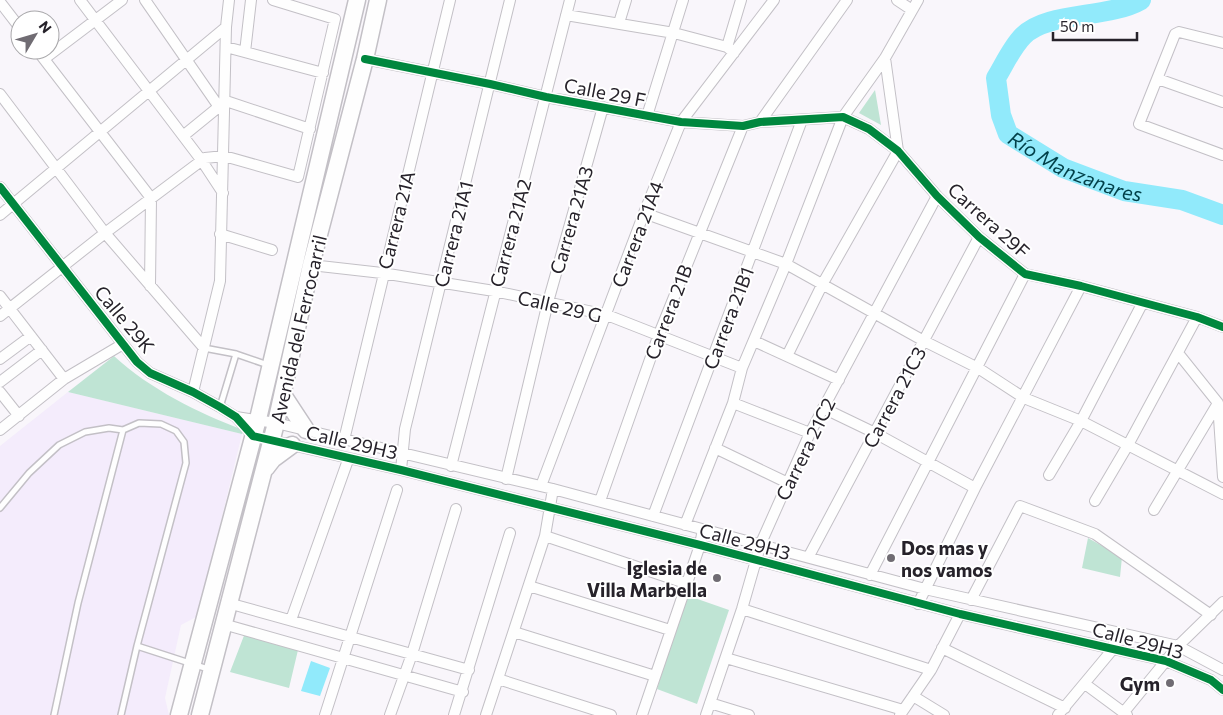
<svg xmlns="http://www.w3.org/2000/svg" width="1223" height="715" font-family="Commissioner,sans-serif">
<rect width="100%" height="100%" fill="#f9f6fb"/>
<path fill="#f4ecfc" d="M68 392 242 434 198 616 181 625 165 698 169 715H0V446Z"/>
<path fill="#bfe4d4" d="M875 90 881 125 859 113Z
M114 356C151 390 197 412 243 430L242 434 68 392Z
M1088 538 1122 557 1120 577 1082 568Z
M686 595 729 610 697 704 657 689Z
M245 633 298 650 289 688 230 672Z"/>
<path fill="#91eafb" d="M311 661 330 668 320 696 301 691Z"/>
<g fill="none" stroke-linecap="round" stroke-linejoin="round">
<path stroke="#91eafb" stroke-width="20" id="s1" d="M1141 0C1108 19 1047 11 1023 36 1012 47 1004 65 996 78L1001 115 1008 134 1063 168 1124 191 1182 200 1223 215"/>
<g stroke="#c3c0c6" stroke-width="8">
<path id="service" d="M204 348 236 354 268 365
M220 407 236 354
M0 508 29 473 59 445 85 432 109 428 123 430 139 423 161 424 176 431 184 442 186 463 137 646 208 669
M54 715 78 603 123 430
M121 715 137 646"/>
</g>
<g stroke="#c3c0c6" stroke-width="12">
<path id="minor" d="M80 0 202 161 223 193
M145 0 219 107
M897 0 912 10
M0 2 20 28
M566 15 674 33 727 47 734 53
M619 23 626 0
M1223 43 1179 32 1175 34 1139 124 1223 155
M226 47 323 73
M727 47 741 0
M37 50 151 198 150 286
M245 52 251 0
M44 59 122 0
M365 59 490 84 546 97 681 122 743 126 760 122 843 117 869 129 898 151 937 196 979 237 1025 274 1081 286 1197 317 1223 327
M1158 79 1223 102
M0 94 105 233 204 348
M647 116 683 0
M760 122 847 0
M183 136 226 101 310 129
M0 187 137 362 150 373 193 392 220 407 236 417 253 436 401 470 700 545 960 614 1166 661 1211 680 1223 690
M644 213 786 264 924 341 978 368 1024 398 1081 421 1223 494
M0 215 226 27
M220 234 272 250
M311 265 382 273 494 291 607 315 742 368
M0 296 64 379
M0 316 105 233 205 158 224 156 298 177 335 19 273 0
M754 341 839 380
M1178 353 1218 403 1223 477
M787 356 823 283 898 151 885 58
M0 359 31 336
M0 382 42 350
M0 392 19 416
M193 392 220 281 226 27 229 0
M733 403 810 433
M823 408 875 433 975 488
M236 417 276 423 553 489 925 589 1178 646 1223 670
M0 430 64 379 123 344
M344 440 450 0
M715 448 788 483
M451 466 570 0
M401 470 405 429 510 0
M1049 475 1081 421 1142 304
M506 479 548 302 603 107
M541 486 644 213 681 122 774 0
M600 501 659 334 743 126
M1095 501 1128 445 1197 317
M1154 510 1218 403
M653 516 802 120
M685 525 733 403 742 368 786 264 843 117 885 58 918 0
M545 536 685 583
M809 556 979 237
M870 575 1025 274
M529 586 670 630
M971 600 1020 506 1095 534 1211 615
M228 603 469 670
M918 604 975 488 1081 286
M742 609 931 670
M291 620 348 460
M223 624 463 692
M514 632 655 676
M942 648 1065 708
M726 658 903 710
M498 679 611 715
M1085 684 1127 715
M913 696 944 715
M710 703 749 715
M1124 712 1178 646 1223 602
M325 715 397 490
M390 715 412 654 456 509
M454 715 510 533
M486 715 545 536 553 489
M642 715 700 545 703 529
M706 715 742 609 761 543 810 433 937 196
M900 715 931 670 960 614
M1058 715 1113 649 1116 633"/>
</g>
<g stroke="#c3c0c6" stroke-width="19">
<path id="primary" d="M283 395 306 430
M266 468 273 459 292 445
M179 715 258 419 357 0
M200 715 276 423 311 265 365 59 378 0"/>
</g>
<use href="#service" stroke="#fefefe" stroke-width="5"/>
<use href="#minor" stroke="#fefefe" stroke-width="10"/>
<use href="#primary" stroke="#fefefe" stroke-width="16"/>
<g stroke="#fff" stroke-width="11">
<path id="cycleway" d="M365 59 490 84 546 97 681 122 743 126 760 122 843 117 869 129 898 151 937 196 979 237 1025 274 1081 286 1197 317 1223 327
M0 187 137 362 150 373 193 392 220 407 236 417 253 436 401 470 700 545 960 614 1166 661 1211 680 1223 690"/>
</g>
<use href="#cycleway" stroke="#00873e" stroke-width="8"/>
</g>
<g fill="#706c73" stroke="#fff" stroke-width="2">
<circle cx="891" cy="558" r="5"/>
<circle cx="717" cy="578" r="5"/>
<circle cx="1170" cy="683" r="5"/>
</g>
<g text-anchor="middle" dominant-baseline="central" stroke-width="4" stroke-linejoin="round" paint-order="stroke">
<g font-size="19" fill="#26222a" stroke="#fff">
<text transform="translate(605 92) rotate(11)">Calle 29 F</text>
<text transform="translate(396 220) rotate(-76)">Carrera 21A</text>
<text transform="translate(571 220) rotate(-74)">Carrera 21A3</text>
<text transform="translate(989 220) rotate(42)">Carrera 29F</text>
<text transform="translate(510 233) rotate(-75)">Carrera 21A2</text>
<text transform="translate(453 234) rotate(-76)">Carrera 21A1</text>
<text transform="translate(637 234) rotate(-69)">Carrera 21A4</text>
<text transform="translate(560 306) rotate(13)">Calle 29 G</text>
<text transform="translate(668 312) rotate(-69)">Carrera 21B</text>
<text transform="translate(728 318) rotate(-69)">Carrera 21B1</text>
<text transform="translate(125 319) rotate(50)">Calle 29K</text>
<text transform="translate(298 329) rotate(-77)">Avenida del Ferrocarril</text>
<text transform="translate(894 397) rotate(-62)">Carrera 21C3</text>
<text transform="translate(352 442) rotate(13)">Calle 29H3</text>
<text transform="translate(805 449) rotate(-64)">Carrera 21C2</text>
<text transform="translate(745 541) rotate(15)">Calle 29H3</text>
<text transform="translate(1138 640) rotate(15)">Calle 29H3</text>
</g>
<g font-size="19" font-weight="bold" fill="#26222a" stroke="#fff" text-anchor="end">
<text x="901" y="547" text-anchor="start">Dos mas y<tspan x="901" dy="22">nos vamos</tspan></text>
<text x="707" y="567">Iglesia de<tspan x="707" dy="22">Villa Marbella</tspan></text>
<text x="1160" y="683">Gym</text>
</g>
<g font-size="20" font-style="italic" fill="#003f48" stroke="#fff">
<text stroke="none"><textPath href="#s1" startOffset="308">Río Manzanares</textPath></text>
</g>
</g>
<g transform="translate(35 35) rotate(52)"><circle r="24" fill="#ffffff" stroke="#a8a7aa"/>
<path d="M0-4L9 19L0 12L-9 19Z" fill="#706c73"/>
<text y="-8" font-size="14" font-weight="bold" text-anchor="middle" fill="#26222a">N</text>
</g>
<path d="M1053 32v8h84v-8" fill="none" stroke="#26222a" stroke-width="2.5"/>
<text x="1060" y="32" font-size="15" fill="#26222a" stroke="#ffffff" stroke-width="4" paint-order="stroke">50 m</text>
</svg>
